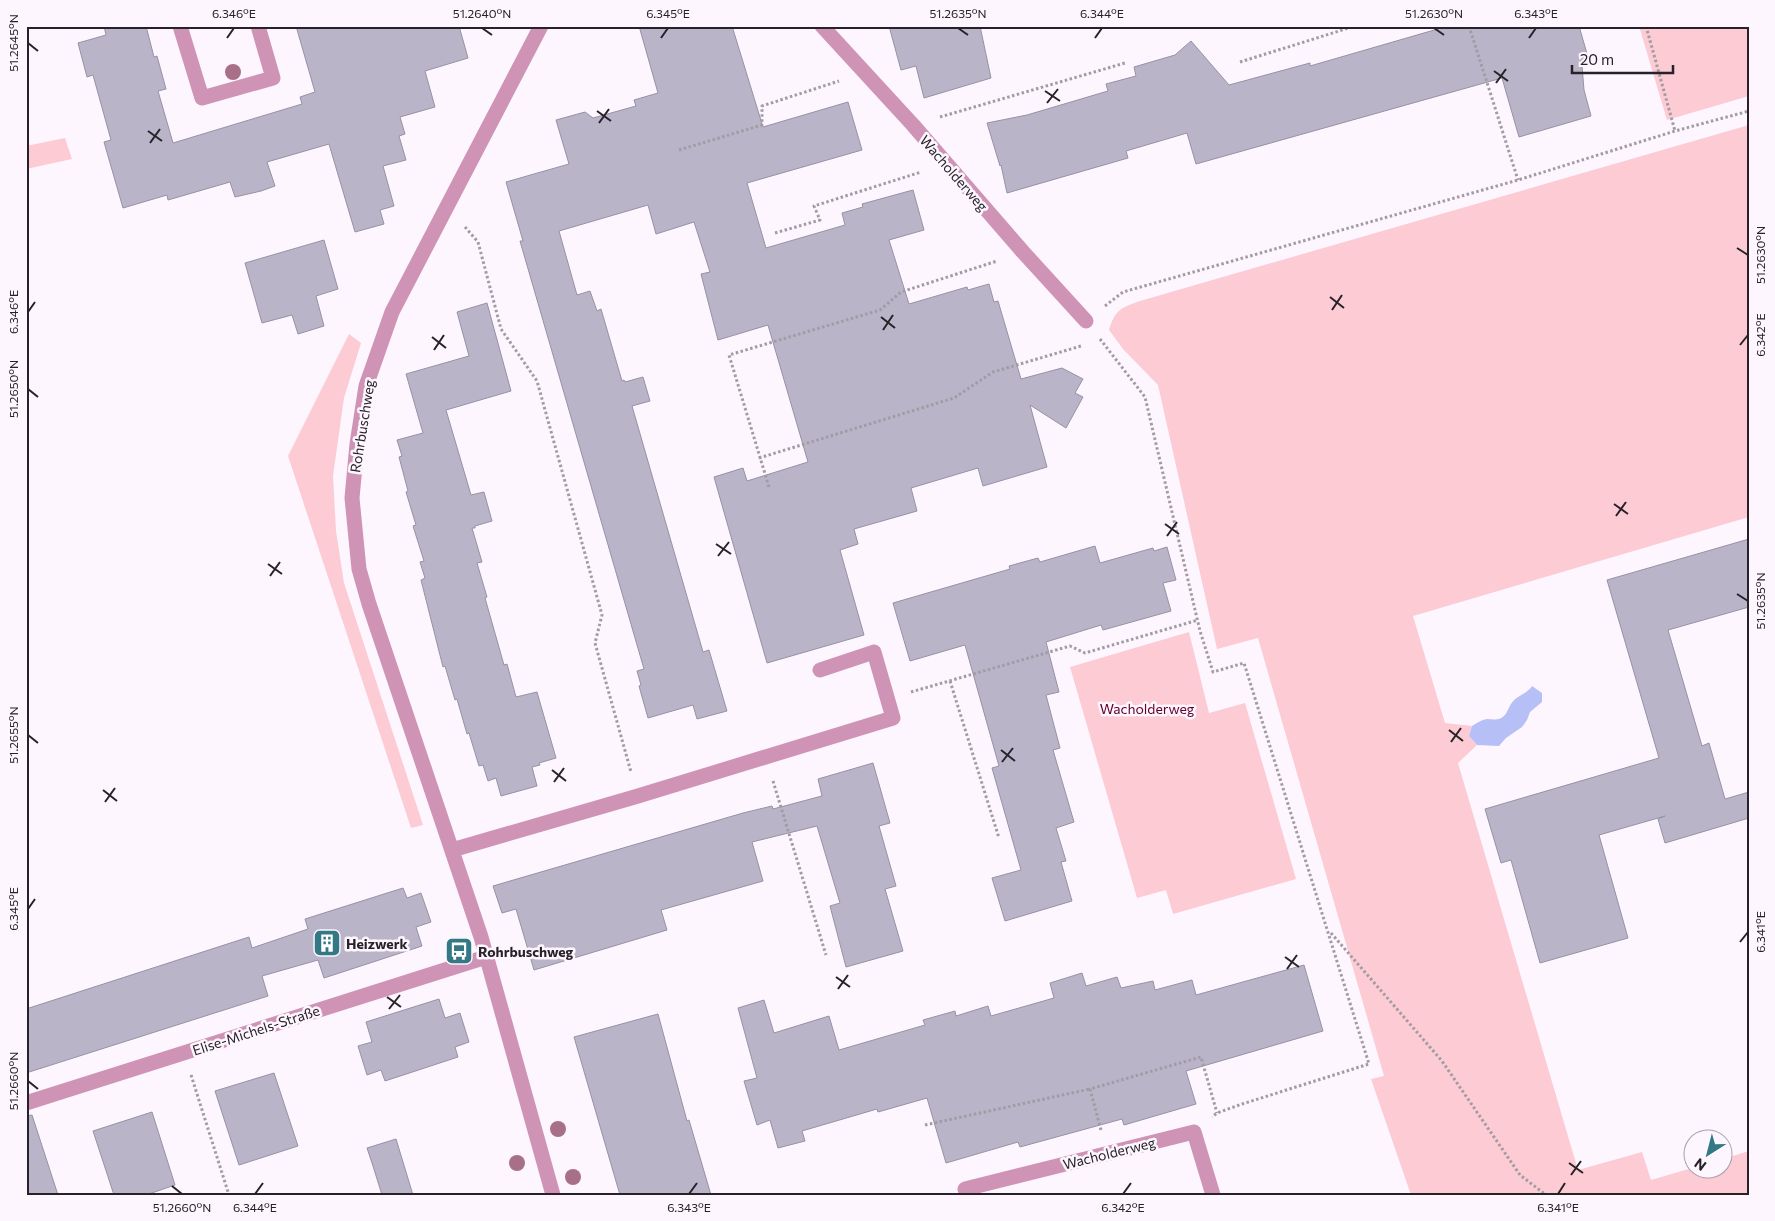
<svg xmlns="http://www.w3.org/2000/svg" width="1775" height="1221" font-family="Commissioner,sans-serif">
<rect width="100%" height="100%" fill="#fdf6fe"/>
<path fill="#fccbd4" d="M1639 26H1749V96L1667 120Z
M1749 125V517L1413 616 1445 723 1472 726 1469 736 1477 745 1458 763 1578 1170 1642 1152 1651 1180 1692 1168H1722L1723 1159 1749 1151V1195H1411L1371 1079 1384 1076 1258 638 1217 649 1158 385 1123 349 1109 330C1115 310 1120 308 1140 301Z
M65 138 72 159 26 169V146Z
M349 334 361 343 344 398 333 476 336 531 344 583 423 825 411 828 288 456Z
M1189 632 1209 713 1245 703 1296 879 1173 914 1166 890 1137 898 1070 667Z"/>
<path fill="#b7c0f6" d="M1532 686 1542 693V702L1530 712 1527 720 1522 727 1506 738 1499 746 1477 745 1469 736 1472 726C1477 723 1481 720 1487 719 1491 719 1495 720 1499 719 1507 716 1507 710 1511 704 1517 695 1526 695 1532 686Z"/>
<path fill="#bab4c9" stroke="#9791a5" d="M104 26H146L154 57 157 56 166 89 158 91 173 143 302 104 300 97 315 92 296 26H459L468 58 425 71 435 107 400 117 405 134 399 136 406 160 383 166 394 206 380 210 384 224 355 232 329 144 267 162 275 186 261 191 235 197 230 182 168 200 167 195 123 208 104 142 111 140 93 75 87 77 78 43 106 35Z
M639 26H732L763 127 848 102 862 150 747 183 766 248 845 225 842 213 863 207 862 204 913 190 924 230 889 240 909 304 967 287 968 290 989 284 994 302 998 301 1021 379 1062 368 1083 379 1075 393 1083 397 1066 428 1030 405 1047 467 983 486 978 468 911 488 917 511 854 529 858 544 840 550 864 635 767 663 714 477 743 468 747 481 808 462 768 325 718 340 701 274 710 272 694 222 656 234 648 205 559 231 577 295 590 291 597 311 601 309 622 381 624 380 625 382 643 377 650 401 632 406 703 652 709 650 727 711 697 719 693 705 648 718 639 686 641 685 637 671 644 669 520 241H523L506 182 569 164 556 120 585 112 593 118 636 106 634 100 658 93Z
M889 26H980L991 78 924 98 916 66 901 70Z
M1448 26H1579L1590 64 1582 66 1584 90 1591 116 1519 137 1502 78 1196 164 1187 133 1126 151 1128 158 1007 193 1001 165 1000 166 987 123 1027 115 1108 91 1106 84 1136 76 1134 67 1175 55 1191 41 1229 85 1310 63V66Z
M324 240 338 289 316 296 324 326 298 334 292 315 262 323 245 263Z
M487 303 511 391 446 410 471 495 484 492 492 521 475 526V528H472L482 562 477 563 487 597 485 598 504 665 507 664 516 697 537 692 556 758 539 763 540 765 532 767 537 786 501 796 496 778 488 781 483 765 479 766 469 733 467 734 457 699 455 700 445 666 443 667 421 580 425 578 420 562 424 561 413 526 416 525 406 492 408 491 399 457 402 456 397 440 423 433 406 374 469 356 457 312Z
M1749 539V607L1668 630 1702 746 1709 743 1725 799 1749 792V818L1665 843 1658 819 1665 816 1599 835 1628 938 1540 963 1511 860 1501 863 1485 809 1659 758 1607 580Z
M1095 546 1100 563 1153 548 1154 551 1167 547 1176 580 1163 583 1171 611 1103 630 1101 625 1046 642 1059 692 1046 695 1060 748 1053 750 1074 822 1056 828 1066 861 1061 862 1072 901 1005 921 992 878 1021 870 992 768 999 766 965 645 910 661 893 603 1010 569 1009 566 1038 558 1040 562Z
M873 763 890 823 879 826 896 886 885 889 903 951 846 967 830 906 840 903 817 826 752 842 763 881 661 910 667 930 534 970 516 909 502 913 493 886 743 813 772 806 773 809 822 796 818 779Z
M403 888 407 898 421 893 431 922 416 927 422 946 324 978 318 960 262 976 268 996 26 1073V1009L249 937 252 948 308 929 305 919Z
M1304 965 1323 1031 1186 1071 1196 1104 1124 1125 1122 1119 1020 1147 1018 1142 946 1163 927 1098 878 1112 877 1109 802 1131 805 1141 778 1148 770 1120 757 1125 744 1081 757 1078 738 1008 764 1000 774 1033 829 1016 839 1050 925 1025 923 1020 955 1011 956 1016 988 1006 991 1016 1054 998 1050 983 1082 973 1086 986 1117 977 1121 988 1153 981 1155 990 1192 980 1196 995Z
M439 999 445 1018 460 1013 469 1042 455 1047 458 1057 385 1081 381 1070 367 1075 358 1046 372 1042 366 1022Z
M658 1014 687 1121 689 1120 711 1195H620L574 1037Z
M274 1073 298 1146 239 1165 215 1091Z
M152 1112 175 1185 146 1195H114L93 1131Z
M32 1115 58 1195H26V1116Z
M396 1139 413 1195H382L373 1166 367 1148Z"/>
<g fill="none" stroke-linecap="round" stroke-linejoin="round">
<path stroke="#a29ba3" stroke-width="3" stroke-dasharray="2.5 2.5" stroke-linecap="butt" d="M1469 26 1518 180
M1646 26 1675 131
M1240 62 1355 26
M940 117 1125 63
M679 150 762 125V106L839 81
M465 227 478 242 501 329 537 381 602 615 595 643 631 772
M775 233 820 220 814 206 921 172
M1105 306 1123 292 1518 180 1675 131 1749 111
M1100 339 1145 397 1200 631 1213 672 1244 663 1369 1064 1242 1104 1217 1113 1212 1117
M759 458 954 398 993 372 1081 346
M769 487 729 355 880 310 901 292 997 261
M950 681 999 838
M911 692 1070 646 1085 653 1198 620
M773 781 826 955
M1331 933 1442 1061 1520 1175 1546 1195
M191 1075 229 1195
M925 1125 1090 1089
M1101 1130 1090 1089 1201 1057 1217 1113"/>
<path stroke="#cf93b6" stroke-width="15" d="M180 26 202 98 273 78 258 26
M541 26 392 312 366 386 357 444 352 498 359 569 369 604 481 937 553 1195
M822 26 913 125 1023 252 1086 321
M452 850 638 796 893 718 874 652 820 670
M26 1103 486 957
M967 1195 965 1189 1194 1132 1213 1195"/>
</g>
<g fill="#a86f89">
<circle cx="233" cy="72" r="8"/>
<circle cx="558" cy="1129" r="8"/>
<circle cx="517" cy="1163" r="8"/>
<circle cx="573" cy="1177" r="8"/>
</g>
<path fill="none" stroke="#272128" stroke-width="2" d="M482 28 492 35M958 28 968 35M1434 28 1444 35M227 38 234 28M661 38 668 28M1095 38 1102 28M1529 38 1536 28M28 43 38 51M1494 71 1508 81M1496 83 1506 69M1045 91 1060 101M1047 103 1058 89M597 111 611 121M599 123 609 109M148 131 162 141M150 143 160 129M1737 248 1748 255M1330 297 1344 308M1332 310 1342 295M28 312 35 302M881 317 895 328M883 330 893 315M432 337 446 348M1740 345 1748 335M434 350 444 335M28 389 38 397M1614 504 1628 514M1616 516 1626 502M1165 524 1179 534M1167 536 1177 522M716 544 731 554M718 556 729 542M268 564 282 574M270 576 280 562M1737 594 1748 601M1449 730 1463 741M28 735 38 743M1451 742 1461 728M1001 750 1015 761M1002 762 1013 748M552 770 566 781M554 782 564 768M103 790 117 801M105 802 115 788M28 909 35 899M1740 942 1748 932M1285 957 1299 967M1287 969 1297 955M836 977 850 987M838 989 848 975M387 997 401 1007M389 1009 400 995M28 1081 38 1089M1569 1163 1583 1173M1571 1175 1581 1161M172 1186 182 1194M255 1194 263 1183M689 1194 697 1183M1123 1194 1131 1183M1558 1194 1565 1183"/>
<defs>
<g id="building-square" transform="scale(1.4375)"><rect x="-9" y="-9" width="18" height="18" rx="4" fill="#327885" stroke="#fdf6fe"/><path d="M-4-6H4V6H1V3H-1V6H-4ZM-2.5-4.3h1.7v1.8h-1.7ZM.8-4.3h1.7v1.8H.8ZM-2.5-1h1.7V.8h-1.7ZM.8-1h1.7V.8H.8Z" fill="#fff"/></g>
<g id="bus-square" transform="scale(1.4375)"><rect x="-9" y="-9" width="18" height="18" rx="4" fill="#327885" stroke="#fdf6fe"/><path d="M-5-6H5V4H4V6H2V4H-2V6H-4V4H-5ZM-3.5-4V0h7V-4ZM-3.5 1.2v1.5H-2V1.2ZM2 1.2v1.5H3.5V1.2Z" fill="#fff"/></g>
</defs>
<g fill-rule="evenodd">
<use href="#building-square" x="327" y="943"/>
<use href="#bus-square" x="459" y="951"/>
</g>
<g text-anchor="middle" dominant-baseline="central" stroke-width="5" stroke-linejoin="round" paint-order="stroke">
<g font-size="14" fill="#272128" stroke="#fdf6fe">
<text transform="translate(954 173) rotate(49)">Wacholderweg</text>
<text transform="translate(362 426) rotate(-81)">Rohrbuschweg</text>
<text transform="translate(256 1030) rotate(-18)">Elise-Michels-Straße</text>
<text transform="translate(1109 1153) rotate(-14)">Wacholderweg</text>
</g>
<g font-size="14" fill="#620129" stroke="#fdf6fe">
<text x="1147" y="708">Wacholderweg</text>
</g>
<g font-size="14" font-weight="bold" fill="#272128" stroke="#fdf6fe" text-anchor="start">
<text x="346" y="943">Heizwerk</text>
<text x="478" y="951">Rohrbuschweg</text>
</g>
</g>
<rect width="1775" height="1221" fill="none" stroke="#fdf6fe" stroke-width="55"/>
<g transform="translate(1708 1154) rotate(216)"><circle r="24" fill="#fdf6fe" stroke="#a7a1a8"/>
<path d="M0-4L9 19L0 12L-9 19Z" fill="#327885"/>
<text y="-8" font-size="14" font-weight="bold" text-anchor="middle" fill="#272128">N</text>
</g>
<path d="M1572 65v8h101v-8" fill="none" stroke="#272128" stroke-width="2.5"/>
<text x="1580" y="65" font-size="15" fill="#272128" stroke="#fdf6fe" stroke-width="4" paint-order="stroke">20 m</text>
<rect x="28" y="28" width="1720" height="1166" fill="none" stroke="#272128" stroke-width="2"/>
<g font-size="12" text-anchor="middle" fill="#272128">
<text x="234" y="18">6.346°E</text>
<text x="482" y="18">51.2640°N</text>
<text x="668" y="18">6.345°E</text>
<text x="958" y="18">51.2635°N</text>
<text x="1102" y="18">6.344°E</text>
<text x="1434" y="18">51.2630°N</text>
<text x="1536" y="18">6.343°E</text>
<text transform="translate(14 43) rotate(-90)" y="4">51.2645°N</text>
<text transform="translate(1761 255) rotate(-90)" y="4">51.2630°N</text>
<text transform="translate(14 312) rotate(-90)" y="4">6.346°E</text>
<text transform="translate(1761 335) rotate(-90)" y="4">6.342°E</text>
<text transform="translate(14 389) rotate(-90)" y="4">51.2650°N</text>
<text transform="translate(1761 601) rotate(-90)" y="4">51.2635°N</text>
<text transform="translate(14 735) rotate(-90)" y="4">51.2655°N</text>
<text transform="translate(14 909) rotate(-90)" y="4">6.345°E</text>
<text transform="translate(1761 932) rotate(-90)" y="4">6.341°E</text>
<text transform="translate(14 1081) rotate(-90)" y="4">51.2660°N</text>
<text x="182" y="1212">51.2660°N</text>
<text x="255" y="1212">6.344°E</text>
<text x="689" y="1212">6.343°E</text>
<text x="1123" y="1212">6.342°E</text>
<text x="1558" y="1212">6.341°E</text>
</g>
</svg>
